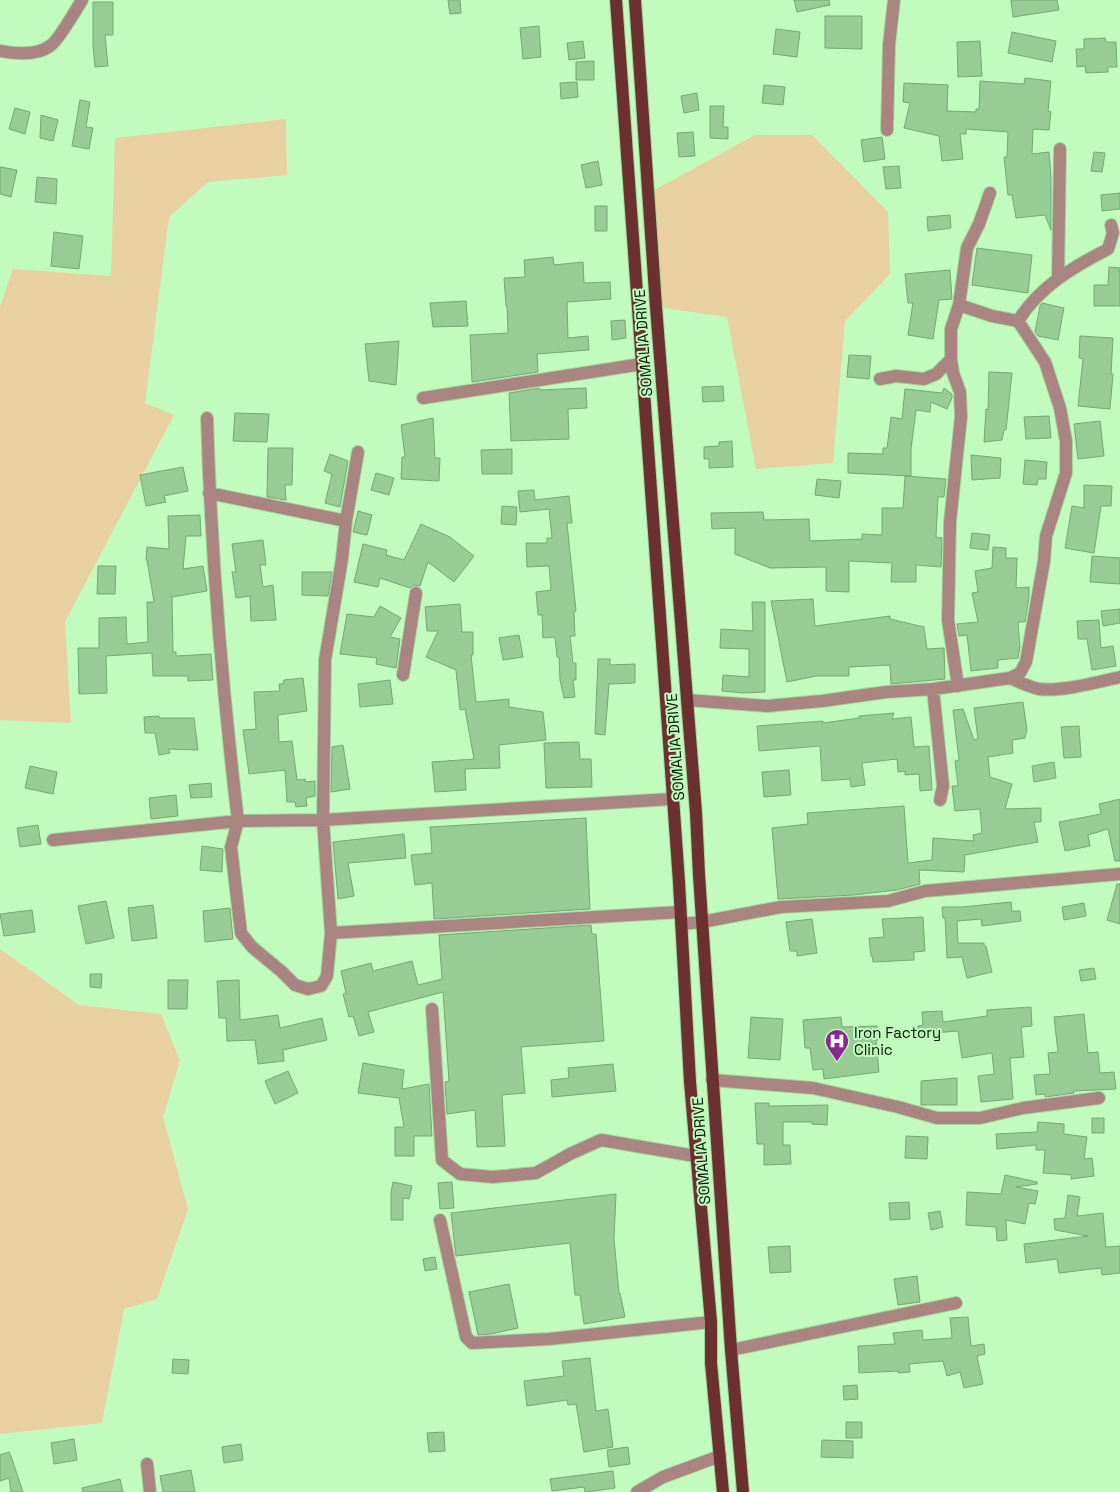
<svg xmlns="http://www.w3.org/2000/svg" width="1120" height="1492" font-family="'Space Grotesk',sans-serif">
<rect width="100%" height="100%" fill="#c1fcbe"/>
<path fill="#e8d0a1" d="M286 119 287 175 208 182 169 217 145 403 174 415 65 622 71 723 0 720V307L13 269 111 276 115 138Z
M755 135H812L888 212 890 274 845 321 833 463 756 469 727 317 656 307 649 193Z
M0 949 79 1005 161 1014 180 1061 163 1117 188 1209 157 1299 124 1309 102 1423 0 1434Z"/>
<path fill="#97cc95" stroke="#72aa70" d="M448 0H460L461 13 450 14Z
M794 0H829L830 5 797 12Z
M1011 0H1057L1059 10 1013 17Z
M93 2H113V35H105L108 66 95 67 93 45Z
M825 16H862V49L825 48Z
M539 26 541 57 523 59 520 28Z
M776 29 800 32 797 57 773 54Z
M1012 32 1056 41 1052 62 1008 53Z
M1105 38 1106 42H1116L1117 67H1108V72L1086 73 1085 66 1077 67 1076 49H1084V39Z
M583 41 585 58 569 60 567 43Z
M980 41 982 76 958 77 957 42Z
M594 61V80H576V62Z
M1025 78 1051 81 1048 111 1051 112 1049 130 1033 129 1032 154 1049 152 1051 177V230L1045 215 1016 218 1012 195H1008L1004 157H1007L1008 132 966 129V134H960L963 159 942 161 939 136 904 128 910 103 903 102 904 83 948 85 947 111 976 112V109H979L980 81 1024 84Z
M577 82 578 97 561 99 560 83Z
M764 85 785 87 783 105 762 103Z
M697 93 699 110 684 113 681 96Z
M80 100 90 102 86 127 93 128 89 149 72 146Z
M710 106H724L723 127H728V139L710 138Z
M15 108 30 112 25 134 9 129Z
M41 115 58 120 53 141 40 138Z
M693 132 695 156 679 157 677 133Z
M882 137 885 159 864 162 861 140Z
M1094 152 1105 153 1102 172 1091 171Z
M598 161 602 185 586 188 581 165Z
M899 166 901 188 886 189 883 167Z
M0 167 17 170 11 197 0 194Z
M37 177 57 179 56 204 35 202Z
M1120 193V209L1102 211 1101 195Z
M595 206H607V231H595Z
M950 215 951 228 928 231 927 217Z
M54 232 83 236 79 269 51 266Z
M977 248 1032 255 1028 293 972 285Z
M553 257 554 265 583 262 584 283 610 282 611 299 567 302 568 338 588 336 589 350 537 354 538 372 472 382 470 335 508 333 507 306H506L504 278 525 277 524 260Z
M1109 267 1120 268V306H1094V285H1108Z
M950 270 952 299 939 300 933 339 908 335 913 303H908L905 274Z
M466 301 468 326 433 327 430 303Z
M1042 303 1064 308 1058 340 1038 336 1035 332 1040 306Z
M625 320 626 338 612 340 611 321Z
M1080 336 1113 338 1111 374H1113L1110 409 1078 406 1083 359 1079 358Z
M399 341 396 385 369 381 365 344Z
M849 355 871 356 869 379 847 377Z
M989 372 1012 373 1006 430H1004L1002 440 984 442 986 409 988 410Z
M723 386 724 401 703 402 702 387Z
M539 388 540 390 586 388 587 408 568 409 569 439 511 441 509 393Z
M944 388 952 394V398L947 409 931 402 930 412 916 410 911 449V476L848 473V453L883 454V448H887L891 417 902 419 905 389 942 393Z
M235 413 269 414 267 442 233 441Z
M1049 416 1051 438 1026 439 1024 417Z
M433 418 435 458H440L439 481 401 479 402 457H405L401 425Z
M1100 421 1104 456 1078 459 1074 424Z
M732 441 733 467 709 468V459H704V447L719 446V442Z
M268 448H293L292 485H285L286 500 267 497Z
M512 449V474H482L481 450Z
M330 454 348 461 340 507 325 503 332 474 324 471Z
M971 455 1001 458 1000 478 972 480Z
M1025 460 1047 462 1046 479H1038L1037 485 1023 484Z
M183 467 188 491 164 496 166 502 146 506 140 475Z
M376 473 394 478 389 495 371 490Z
M905 476 946 479 944 497H938L936 537 942 538 941 567 916 565V582H891L892 563 849 561V592L826 591V567L770 568 735 554V528L712 529 711 513 763 512 764 520 809 519 810 541 862 539V534L882 535V508H903Z
M817 479 841 481 839 498 815 495Z
M1084 485 1112 486 1111 506H1101L1094 553 1065 548 1072 506 1084 508Z
M534 490 535 500 569 496 572 523H567L576 611 574 612 575 636H570L573 663H576V680H573L575 697 564 698 560 680 559 657H557L555 637 543 638 542 615H538L536 592 551 590 549 566 527 567 526 543H547V538H552L549 509 520 512 518 491Z
M502 506 517 507 516 525 501 524Z
M358 511 372 515 367 535 353 532Z
M200 515 201 536H186L183 569 203 566 207 591 172 597 173 652H176V656L211 654 213 680 188 681V676H153L152 653 106 656 107 693 79 694 78 648H99V618L126 617 127 644 148 642 147 602H154L147 560H146L147 547 169 549 168 516Z
M421 524 450 537 474 556 454 582 428 562 420 586 414 585 410 588 380 578 378 587 354 582 363 544 387 550 386 555 404 560Z
M972 533 990 535 988 550 970 548Z
M263 540 266 565H260L263 587 273 585 276 620 251 621 250 596 236 598 232 572H236L232 544Z
M993 547 1006 548V558H1017L1016 588 1029 587V597L1025 622H1018L1020 647 1018 658 998 660V668L971 671 967 635 959 636 957 624 978 622 972 593 978 592 975 571 992 568Z
M1092 556 1120 558V584L1090 582Z
M98 566H116L115 594H97Z
M302 572H332L328 596 302 595Z
M813 599 815 626 890 616V619L924 627 927 649 944 648 945 679 891 684 890 665 849 667V676H816L787 682 771 601Z
M752 602H765V692L744 693 722 691 723 675 749 677V649L720 648 721 629 753 631Z
M460 604 462 632H473V655H471L476 702 509 699V707L543 712 546 740 499 745 500 768 465 769 466 790 435 792 432 762 474 759 465 709 460 710 456 670 426 657 438 631H427L425 607Z
M380 606 401 618 390 637 400 639 396 668 376 664 377 658 340 654 347 614 374 617Z
M1120 609V623L1103 626 1101 611Z
M1099 620 1101 648 1113 646 1116 666 1092 670 1087 639H1078L1077 621Z
M519 635 523 657 503 660 499 638Z
M598 659H610V665L635 664V683L609 684 605 735 595 734Z
M303 678 307 711 278 715 279 742 292 741 297 780 305 779 306 782 315 781V796L306 798 307 806 296 807 295 802H287L285 770 249 774 243 730 256 729 254 692 280 691 279 684H283L284 680Z
M390 680 393 704 360 707 358 684Z
M1023 702 1027 730 1025 738 1012 740 1013 753 988 757 990 777 1012 784 1005 809 1041 808V822H1034L1038 842 965 855 964 872 919 870 920 884 897 890 854 895 778 899 772 828 808 824 807 813 904 806 908 863 932 860 933 838 974 841 973 835 982 833 980 809 955 811 952 786H958L955 761 959 760 953 710 963 709 974 740 978 739 974 708Z
M894 713 892 719 911 717 914 747 929 746 932 790 920 791 919 774 905 775V771L898 772 897 759 862 763 865 785 851 787 850 779 822 781 820 746 759 751 757 726 823 721V723L859 718V716Z
M159 716V718H194L198 750 169 749 170 753 159 755 155 733H145L144 717Z
M1079 726 1081 757 1064 758 1061 727Z
M579 742 580 759H591L592 787 546 788 544 743Z
M343 745 350 789 331 792 332 747Z
M1054 762 1056 778 1034 782 1032 766Z
M30 766 57 772 53 794 25 788Z
M789 770 791 795 764 797 762 772Z
M211 783 212 797 191 798 189 785Z
M176 795 178 816 151 819 149 798Z
M1120 799V861H1115L1108 829 1088 835 1090 846 1065 851 1059 822 1101 814 1099 804Z
M586 818 590 909 434 919 432 883 415 885 411 855 432 853 430 827Z
M38 825 41 844 20 847 17 828Z
M404 834 406 858 348 863 354 896 338 899 333 842Z
M202 846 223 849 222 872 200 870Z
M1117 884H1120V924L1107 920Z
M106 901 114 938 86 944 78 906Z
M1011 902 1012 911H1020L1021 921 982 926 981 919 957 921 958 943H984V945L986 946 992 972 967 978 962 957 947 958 945 918H943L942 907H962Z
M1084 903 1086 916 1064 920 1062 907Z
M153 905 157 938 132 941 128 908Z
M230 908 233 939 205 942 203 911Z
M32 910 35 932 4 936 0 914Z
M923 917 925 951 914 952V960L873 962 872 956H871L869 938 884 937 882 919Z
M812 919 817 953 797 956V951H790L786 922Z
M591 925 592 934H596L604 1041 521 1047 525 1093 502 1095 505 1146 477 1147 475 1110 447 1114 445 1082 449 1081 443 992 368 1012 374 1032 359 1036 353 1016 349 1017 343 994 346 993 341 971 371 963 373 971 412 961 418 985 442 979 439 935Z
M1094 968 1096 979 1081 981 1079 970Z
M90 974H102L101 988 90 987Z
M168 980H188L187 1009H168Z
M239 980 240 1020 278 1015 280 1028 322 1018 327 1040 283 1050 284 1061 258 1064 255 1040 227 1041 226 1018H219L217 981Z
M1031 1007 1032 1026 1021 1027 1024 1057 1010 1058 1013 1099 981 1102 978 1076 994 1074 992 1053 962 1058 958 1031 919 1034 918 1026 923 1025 922 1012 942 1011 943 1022 987 1016V1010Z
M1084 1014 1088 1053 1098 1052 1100 1073 1114 1072 1116 1089 1074 1091V1093L1045 1097V1094L1036 1095 1034 1075 1050 1074 1048 1053 1058 1052 1054 1017Z
M751 1017 783 1019 780 1060 748 1058Z
M841 1017 842 1027 877 1026 878 1040H876L879 1072 824 1079 823 1069 813 1070 810 1048H805L803 1020Z
M363 1063 404 1070 402 1089 429 1084 432 1136H414V1156H395V1127H404L399 1098 358 1093Z
M613 1064 616 1091 552 1097 551 1080 569 1078 568 1068Z
M288 1071 298 1093 275 1104 265 1081Z
M957 1078V1105H921V1081Z
M755 1103H769V1106L828 1105 827 1125 812 1124V1122H783V1145H790L791 1164 764 1165V1144H757Z
M1092 1118H1104V1133H1092Z
M1038 1122 1064 1124V1134L1087 1137 1084 1159 1092 1158 1094 1176 1071 1179 1072 1175 1043 1173 1045 1150H1036V1145L997 1149 996 1134 1037 1132Z
M906 1136 928 1137 927 1159 905 1158Z
M1005 1175 1037 1182V1184L1016 1187 1038 1191 1035 1204 1029 1203 1025 1224 1006 1220 1007 1240 997 1241 996 1227 966 1225 967 1192 1001 1194Z
M393 1182 412 1186 409 1199 403 1198V1220H391V1192Z
M452 1182 454 1208 440 1209 438 1183Z
M616 1194 614 1239 619 1293H620L625 1317 584 1324 580 1295H575L570 1243 456 1256 451 1213Z
M1068 1195 1080 1197 1077 1216 1103 1213 1106 1247 1120 1246V1273L1102 1275 1101 1268 1059 1273 1057 1259 1026 1263 1024 1244 1088 1236 1055 1230 1054 1219 1065 1218Z
M909 1202 910 1219 890 1220 889 1203Z
M940 1211 943 1227 931 1230 928 1213Z
M790 1246 791 1272 770 1273 768 1247Z
M435 1257 437 1269 425 1271 423 1259Z
M917 1276 920 1302 898 1305 894 1279Z
M509 1284 518 1328 491 1334 478 1335 469 1292Z
M968 1317 971 1346 984 1344 985 1354 977 1356 983 1384 964 1388 960 1372 947 1376 943 1361 909 1364 910 1372 898 1373V1371L859 1373 858 1346 895 1344 893 1333 922 1330 923 1340 952 1338 950 1318Z
M590 1358 596 1411 608 1409 613 1447 584 1452 576 1404 568 1405 567 1400 527 1406 524 1381 564 1376 562 1361Z
M173 1359 189 1360 188 1374 172 1373Z
M857 1385 858 1399 844 1400 843 1386Z
M846 1422H862V1438H846Z
M444 1432 445 1451 429 1452 427 1433Z
M74 1439 77 1460 54 1464 51 1443Z
M822 1440 853 1441V1458L821 1457Z
M241 1444 243 1460 224 1463 222 1447Z
M628 1447 630 1464 609 1467 607 1450Z
M9 1452 11 1456 23 1492H11L9 1478 0 1481V1455Z
M191 1470 195 1492H163L160 1476Z
M613 1471 615 1488 587 1492H585L584 1487 552 1491 550 1479Z
M120 1479 123 1492H83L82 1488Z"/>
<g fill="none" stroke-linecap="round" stroke-linejoin="round">
<g stroke="#a2d7a0" stroke-width="14">
<path id="minor" d="M0 51C16 54 36 56 50 46 58 41 76 10 82 0
M887 130 889 45 894 0
M1058 278 1060 149
M1018 321C1039 287 1073 267 1108 249L1113 233 1111 225
M951 359 953 373 960 392 961 417 950 522 948 620 958 686
M880 379 896 376 924 379 936 374 951 359V329L959 305
M423 398 642 364
M207 418C211 553 222 687 238 821L231 847 241 933 252 947 281 971 295 985 308 989 321 986 327 976 331 933 323 820 325 660 342 559 346 521 358 452
M209 493 346 521
M403 675 416 593
M1010 678C1019 682 1029 687 1039 689 1061 692 1098 682 1120 677
M933 689 943 786 940 800
M687 700 767 706 822 701 886 692 933 689 1010 678 1020 673 1026 662 1044 561 1046 536 1066 473V441L1060 408 1045 362 1018 321 992 316 959 305 967 248 979 224 990 193
M53 840 238 821 323 820 672 799
M681 924 702 922 781 907 888 901 925 891 1120 874
M331 933 680 912
M432 1009 442 1160 460 1174 493 1177 536 1173 570 1154 601 1140 695 1156
M712 1080 813 1088 898 1107 937 1118H980L1023 1108 1099 1098
M440 1220 466 1337 472 1343 549 1339 711 1322
M731 1350 956 1303
M147 1464 150 1492
M637 1492 663 1477 720 1456"/>
</g>
<g stroke="#a2d7a0" stroke-width="14">
<path id="major" d="M616 0 679 882 690 1082 711 1322V1363L723 1492
M635 0 656 307 696 813 699 875 731 1350 743 1492"/>
</g>
<use href="#minor" stroke="#a98481" stroke-width="12"/>
<use href="#major" stroke="#6c302e" stroke-width="12"/>
</g>
<defs>
<g id="hospital-pin" transform="scale(1.25)"><path d="M0 17L-7.5 6A9.5 9.5 0 1 1 7.5 6Z" fill="#882892" stroke="#c1fcbe"/><path d="M-5-5h3v3.5h4V-5h3V5h-3V1.5h-4V5h-3Z" fill="#fff"/></g>
</defs>
<g fill-rule="evenodd">
<use href="#hospital-pin" x="837" y="1041"/>
</g>
<g text-anchor="middle" dominant-baseline="central" stroke-width="4" stroke-linejoin="round" paint-order="stroke">
<g font-size="15" fill="#011502" stroke="#c1fcbe">
<text transform="translate(643 343) rotate(-94)">SOMALIA DRIVE</text>
<text transform="translate(675 747) rotate(-94)">SOMALIA DRIVE</text>
<text transform="translate(701 1151) rotate(-94)">SOMALIA DRIVE</text>
</g>
<g font-size="15" fill="#011502" stroke="#c1fcbe" text-anchor="start">
<text x="854" y="1032">Iron Factory<tspan x="854" dy="17">Clinic</tspan></text>
</g>
</g>
</svg>
